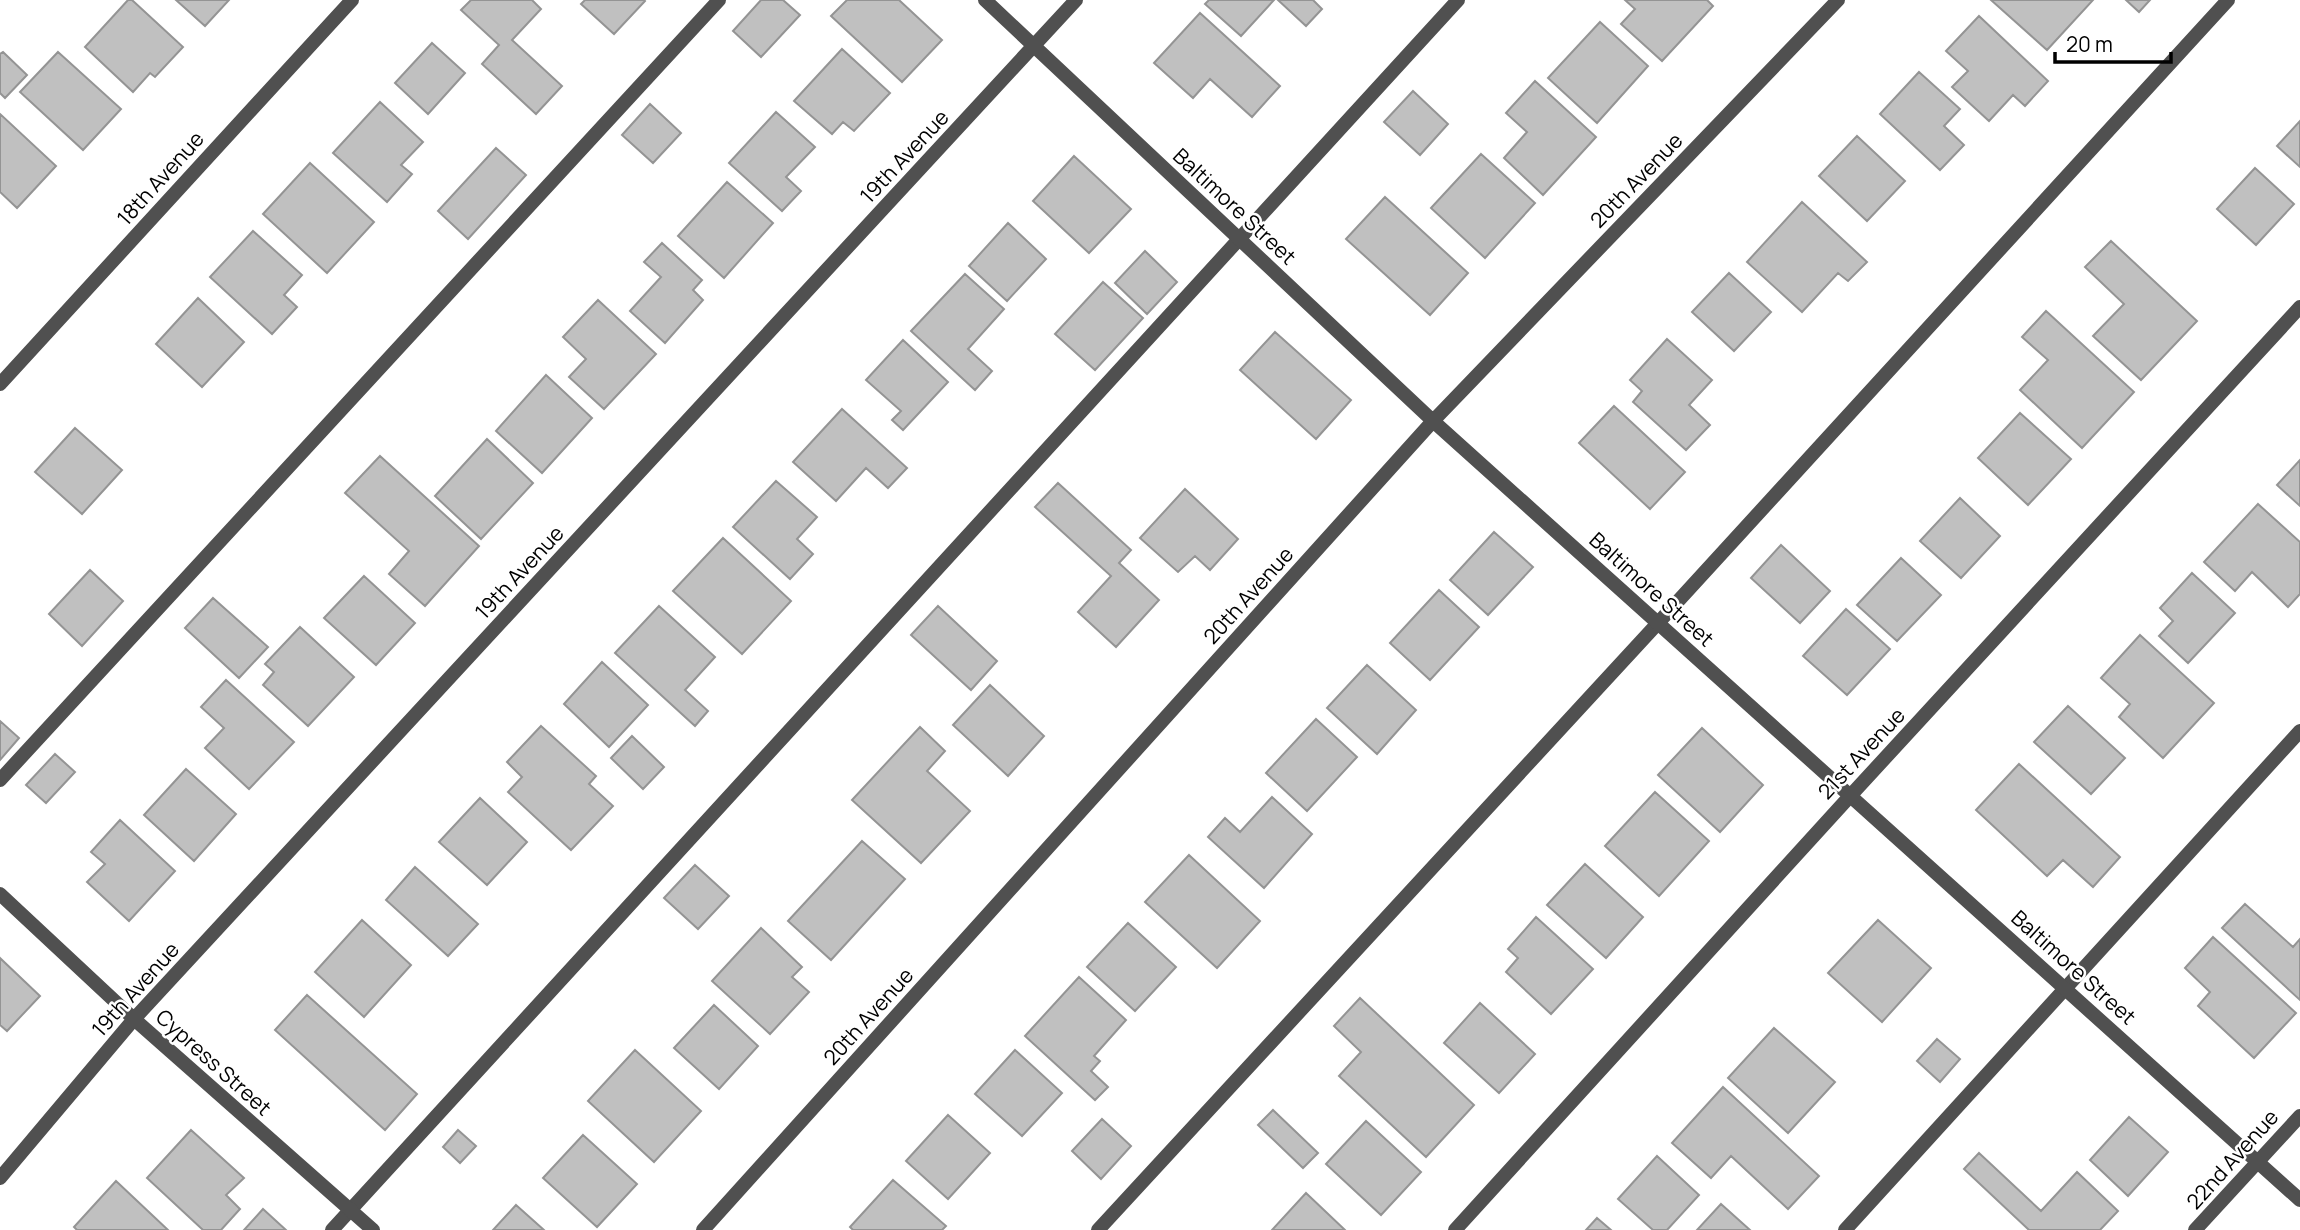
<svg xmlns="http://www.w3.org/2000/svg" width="2300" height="1230" font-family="Manrope,sans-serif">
<rect width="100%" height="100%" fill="#fff"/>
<path fill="#c0c0c0" stroke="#949494" stroke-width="2" d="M128 0H132L183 47 155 77 150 73 133 92 85 47Z
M176 0H229L205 26Z
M471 0H532L541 9 512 40 562 86 536 114 482 64 499 45 461 10Z
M585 0H644L645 1 614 34 581 4Z
M761 0H783L800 15 761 57 733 31Z
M847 0H899L942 40 902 82 831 16Z
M1209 0H1274L1241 36 1205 4Z
M1278 0H1313L1322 9 1306 26Z
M1625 0H1707L1713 6 1662 61 1621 24 1635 9Z
M1991 0H2093L2047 50Z
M2126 0H2150L2139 12Z
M1200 13 1280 86 1252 117 1210 79 1193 98 1154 63Z
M1979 16 2048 81 2025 106 2013 95 1989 121 1952 87 1968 71 1946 51Z
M1600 22 1648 66 1597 123 1548 78Z
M432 43 465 73 428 114 395 83Z
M842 49 890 93 854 131 843 122 832 134 794 101Z
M3 52 27 75 5 98 0 93V54Z
M58 52 121 109 83 150 20 92Z
M1919 72 1960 109 1944 126 1964 145 1940 170 1880 114Z
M1535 81 1596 137 1543 195 1504 158 1527 132 1506 113Z
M1413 91 1448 124 1420 155 1384 122Z
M380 102 423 142 401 165 412 174 387 202 333 153Z
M650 104 681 133 653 163 622 135Z
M776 112 815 147 786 177 801 191 782 211 729 163Z
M0 114 56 166 17 208 0 192Z
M2300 121V167L2277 146Z
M1857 136 1905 181 1867 221 1819 176Z
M496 148 526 175 468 239 438 211Z
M1481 154 1535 203 1485 258 1431 208Z
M1074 156 1131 209 1089 253 1033 201Z
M310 163 374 222 327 273 263 214Z
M2255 168 2294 204 2256 245 2217 209Z
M727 182 773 223 724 278 678 236Z
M1385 197 1468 273 1430 315 1346 239Z
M1802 202 1867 262 1848 281 1838 273 1802 312 1747 262Z
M1008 223 1046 259 1007 301 969 266Z
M253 231 302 275 284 295 297 307 272 334 210 277Z
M2111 241 2197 321 2141 380 2093 336 2124 304 2085 267Z
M662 243 702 280 693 290 703 300 665 343 630 311 661 277 644 262Z
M1145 251 1177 282 1147 314 1115 283Z
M1729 273 1771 312 1734 351 1692 312Z
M965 274 1004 309 968 349 992 371 975 390 911 331Z
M1103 282 1143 318 1095 370 1055 334Z
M198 298 244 342 202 387 156 344Z
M598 300 656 354 604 409 569 377 586 359 563 337Z
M2046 311 2134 392 2082 448 2020 390 2048 360 2022 337Z
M1275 332 1351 400 1316 439 1240 370Z
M1667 339 1712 380 1689 405 1710 425 1686 450 1633 402 1642 391 1630 380Z
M903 340 948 382 903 430 892 420 901 411 866 380Z
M546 375 592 418 542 473 496 431Z
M1614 406 1685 472 1650 509 1579 443Z
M842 409 907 468 888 488 866 468 836 501 793 462Z
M2020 413 2071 459 2028 505 1978 458Z
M75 428 122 470 82 514 35 472Z
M487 439 533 483 481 539 435 496Z
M380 456 479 546 425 606 389 574 409 551 345 493Z
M2300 460V506L2277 485Z
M776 481 817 517 797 539 813 554 790 579 733 527Z
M1058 483 1131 550 1119 563 1159 600 1116 647 1078 612 1111 576 1035 507Z
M1185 489 1238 539 1210 570 1195 556 1178 572 1140 538Z
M1960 498 2000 536 1961 578 1920 541Z
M2258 504 2300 542V594L2288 607 2252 572 2235 591 2204 562Z
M1494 532 1533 567 1488 615 1450 580Z
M723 538 791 601 742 654 673 591Z
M1781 545 1830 591 1800 623 1751 578Z
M1901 558 1941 595 1897 641 1857 605Z
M90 570 123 601 82 646 49 614Z
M2192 573 2235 613 2188 663 2159 636 2173 621 2160 608Z
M364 576 415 623 376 665 324 618Z
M1439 590 1479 627 1430 680 1390 643Z
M213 598 268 647 239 678 185 628Z
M659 606 715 657 685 690 708 711 695 726 615 653Z
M938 606 997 661 971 690 911 635Z
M1846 609 1890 649 1847 695 1803 656Z
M300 627 354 677 308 726 263 685 274 672 265 664Z
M2140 635 2214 703 2163 758 2119 717 2130 704 2101 678Z
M602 662 648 705 609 747 564 704Z
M1367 665 1416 710 1377 754 1327 708Z
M226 680 294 742 249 789 205 748 224 728 201 707Z
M990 685 1044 736 1008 776 953 725Z
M2068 706 2125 758 2091 794 2034 742Z
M1316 719 1357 757 1307 811 1266 773Z
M0 721 19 738 0 760Z
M541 726 596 776 589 784 613 806 571 850 508 792 522 777 507 762Z
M920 727 945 751 927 771 970 811 921 863 852 800Z
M1702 728 1763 785 1720 832 1658 775Z
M632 736 664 767 643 789 611 758Z
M55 754 75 772 46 803 26 785Z
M2019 764 2120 857 2093 887 2063 860 2047 876 1976 810Z
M186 769 236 814 194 861 144 815Z
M1655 792 1709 841 1659 896 1605 846Z
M1272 797 1312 834 1264 888 1208 837 1225 818 1240 832Z
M480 798 527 842 487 885 439 842Z
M120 820 175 871 129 921 87 882 105 864 91 852Z
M862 841 905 879 831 960 788 921Z
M1189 855 1260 921 1217 968 1145 902Z
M1585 864 1643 917 1606 958 1547 905Z
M695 865 729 896 698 929 664 898Z
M415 867 478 924 448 956 386 900Z
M2245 904 2293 947 2300 939V1000L2222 928Z
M1536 917 1593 969 1551 1014 1506 972 1518 958 1508 949Z
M362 920 411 965 364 1017 315 972Z
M1878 920 1931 968 1882 1022 1828 973Z
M1128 923 1176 967 1135 1011 1087 967Z
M761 928 802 967 792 977 809 992 770 1034 712 981Z
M2213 937 2296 1013 2254 1058 2198 1006 2210 992 2185 968Z
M0 958 40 996 7 1031 0 1025Z
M1079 977 1126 1020 1094 1056 1100 1061 1091 1071 1108 1087 1095 1100 1025 1036Z
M307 995 417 1094 385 1130 275 1030Z
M1360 998 1474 1105 1426 1157 1339 1076 1361 1052 1334 1026Z
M1480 1003 1535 1054 1499 1093 1444 1043Z
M714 1005 758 1046 719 1089 674 1048Z
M1774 1028 1835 1082 1788 1133 1728 1078Z
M1937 1039 1960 1059 1940 1082 1917 1061Z
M635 1050 701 1111 654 1162 588 1101Z
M1015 1050 1062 1093 1022 1136 975 1094Z
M1723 1087 1819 1176 1788 1209 1731 1156 1711 1178 1672 1143Z
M1273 1110 1318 1153 1303 1168 1258 1125Z
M948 1115 990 1153 948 1199 906 1161Z
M2129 1117 2168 1152 2128 1196 2090 1160Z
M1102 1119 1131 1146 1101 1179 1072 1151Z
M1366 1121 1421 1172 1381 1215 1326 1164Z
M191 1130 244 1178 226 1195 240 1209 221 1230H203L147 1178Z
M458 1130 476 1146 460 1163 443 1147Z
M583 1135 637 1184 597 1227 543 1178Z
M1979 1153 2041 1211 2077 1172 2118 1211 2100 1230H2029L1964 1169Z
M1657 1156 1699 1195 1667 1230H1653L1618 1199Z
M893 1180 946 1226 942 1230H853L850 1227Z
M116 1181 168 1230H77L74 1227Z
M1306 1193 1345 1230H1272Z
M1721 1204 1750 1230H1697Z
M516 1205 544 1230H493Z
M263 1209 286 1230H244Z
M1597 1218 1611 1230H1586Z"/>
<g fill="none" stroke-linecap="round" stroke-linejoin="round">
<path stroke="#505050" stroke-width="14" d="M0 780 719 0
M332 1230 1458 0
M1098 1230 1658 623 2228 0
M1845 1230 2300 731"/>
<path stroke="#505050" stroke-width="14" d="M985 0 1433 421 2300 1200
M0 384 352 0
M0 894 134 1019 373 1230
M0 1178 134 1019 1076 0
M703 1230 1433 421 1838 0
M1455 1230 1851 795 2300 307
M2195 1230 2300 1116"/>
</g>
<g text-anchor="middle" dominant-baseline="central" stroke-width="5" stroke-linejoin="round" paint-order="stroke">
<g font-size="21" fill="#000" stroke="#fff">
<text transform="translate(904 156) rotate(-47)">19th Avenue</text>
<text transform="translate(160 178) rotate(-48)">18th Avenue</text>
<text transform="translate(1636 180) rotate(-46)">20th Avenue</text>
<text transform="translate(1235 206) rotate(43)">Baltimore Street</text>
<text transform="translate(519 572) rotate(-47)">19th Avenue</text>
<text transform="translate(1652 589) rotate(42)">Baltimore Street</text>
<text transform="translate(1248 595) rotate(-48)">20th Avenue</text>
<text transform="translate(1861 753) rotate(-47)">21st Avenue</text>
<text transform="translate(2074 967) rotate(42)">Baltimore Street</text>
<text transform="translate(135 989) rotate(-48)">19th Avenue</text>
<text transform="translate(868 1016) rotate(-48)">20th Avenue</text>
<text transform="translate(214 1062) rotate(42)">Cypress Street</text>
<text transform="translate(2232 1159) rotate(-48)">22nd Avenue</text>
</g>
</g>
<path d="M2055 52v10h116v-10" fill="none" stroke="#000000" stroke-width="3.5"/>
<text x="2066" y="52" font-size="21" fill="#000000" stroke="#ffffff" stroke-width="5" paint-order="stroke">20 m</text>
</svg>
